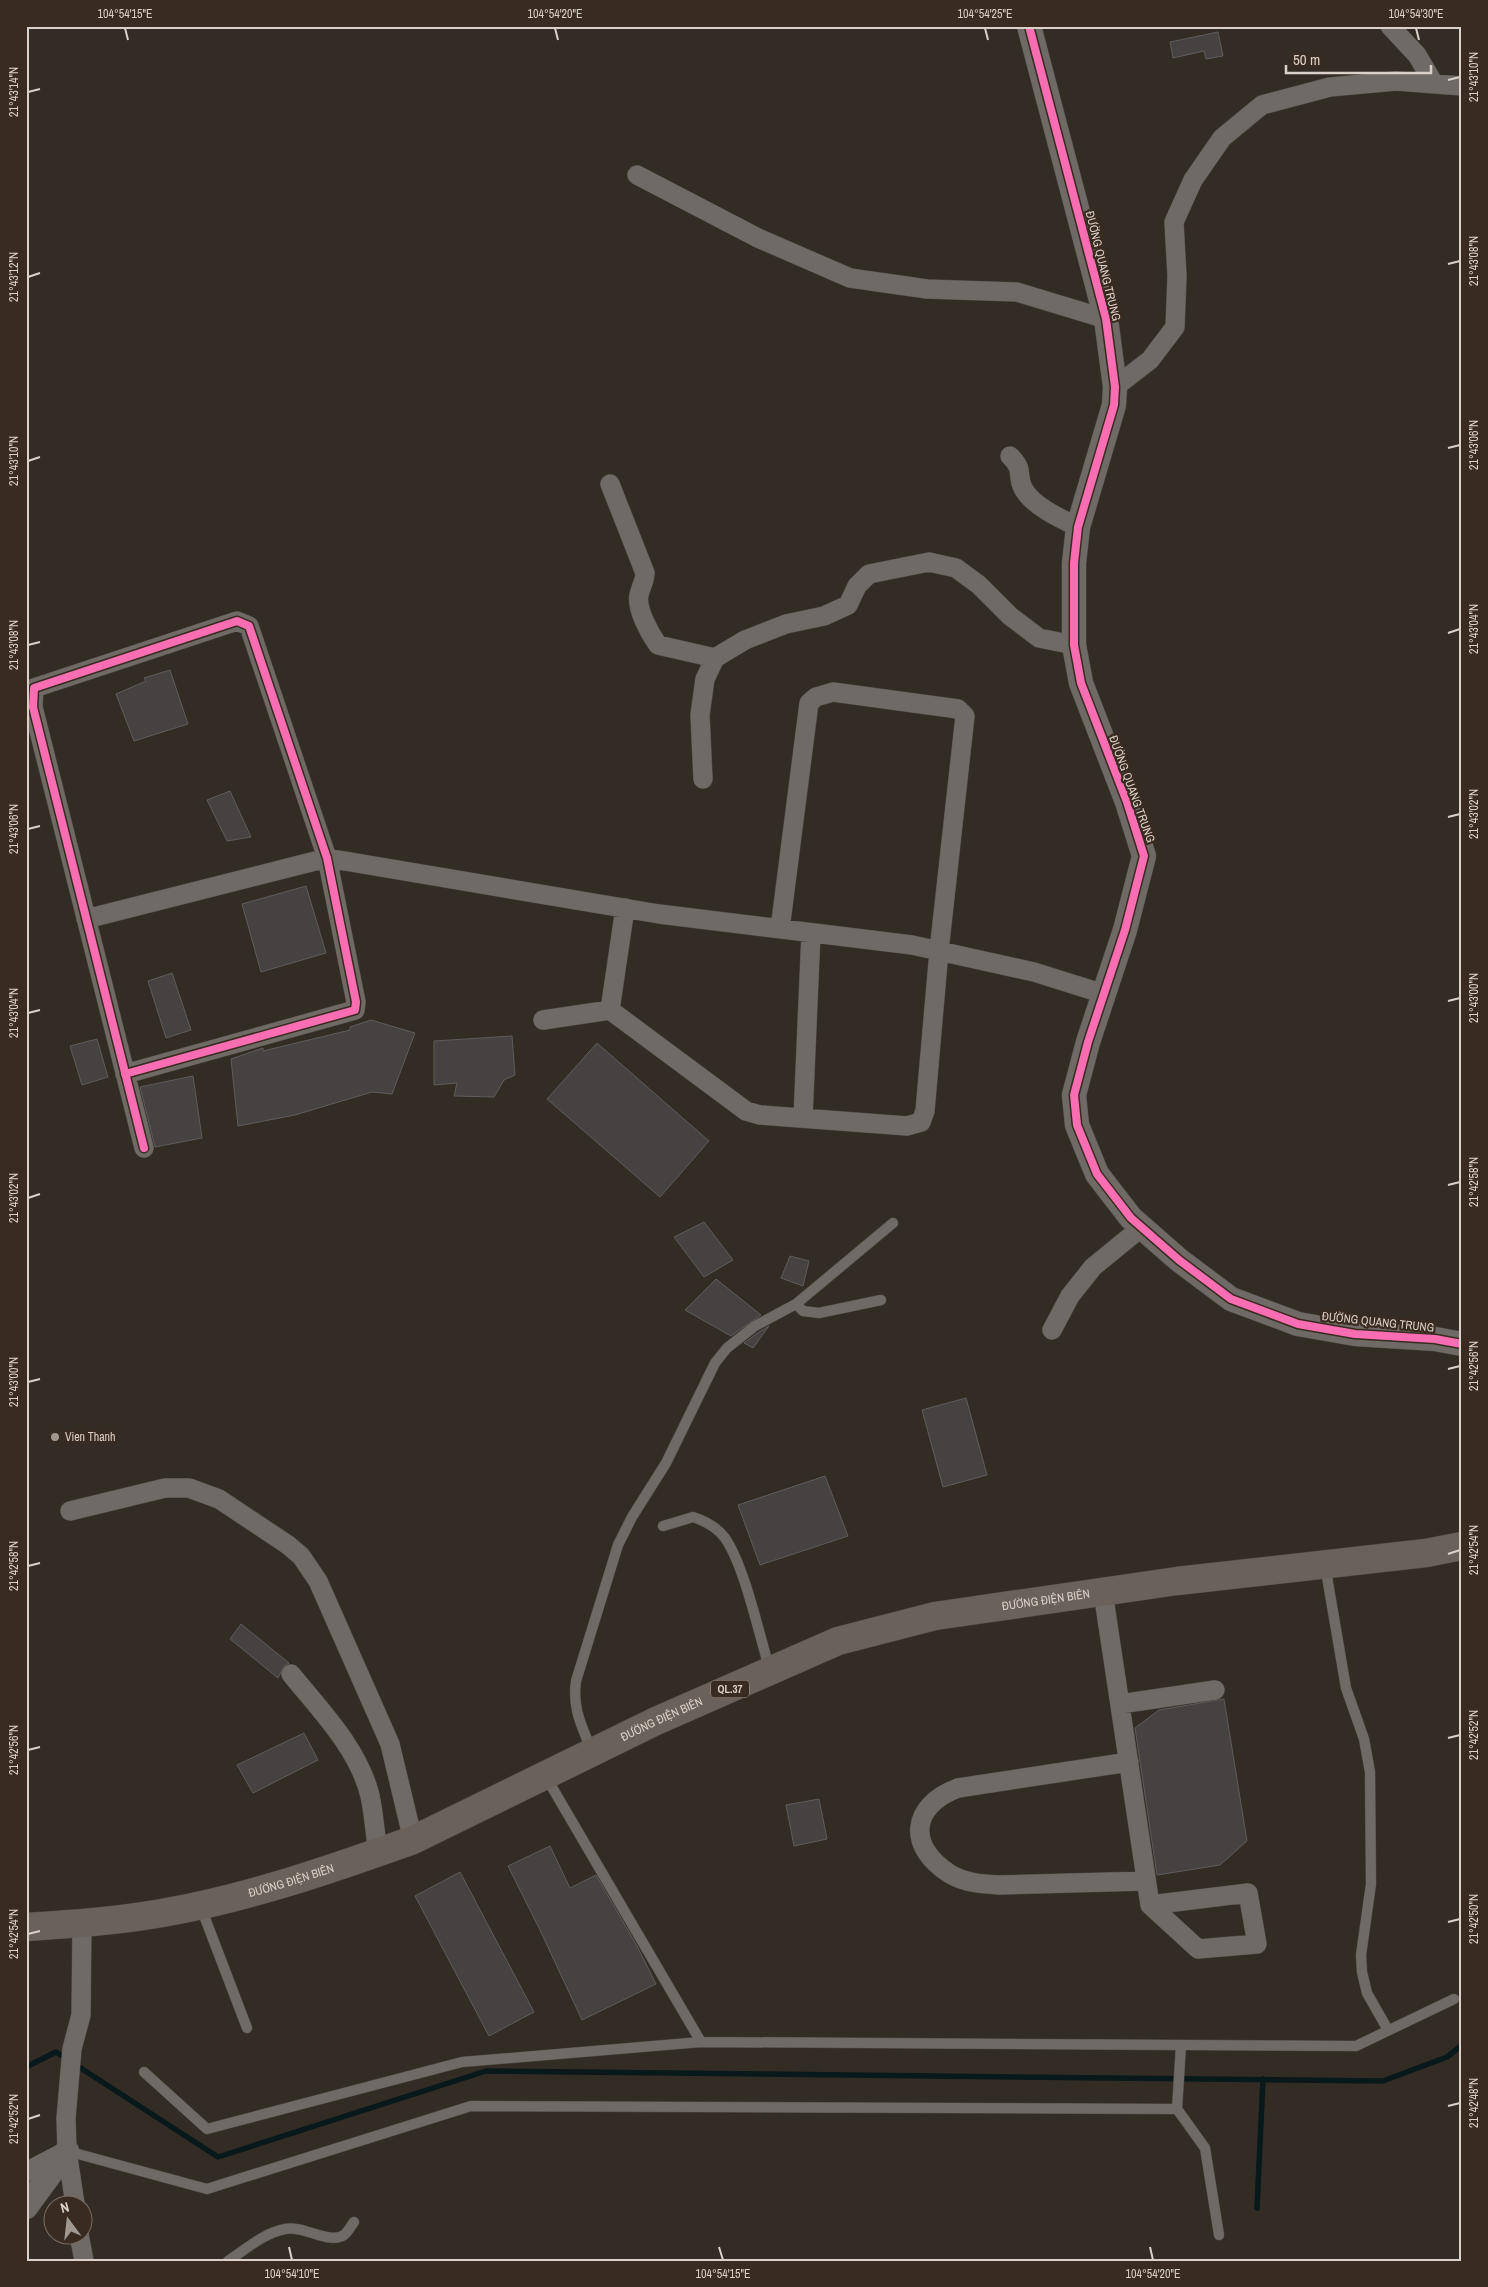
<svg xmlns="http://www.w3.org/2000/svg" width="1488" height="2287" font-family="'Archivo Narrow',sans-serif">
<rect width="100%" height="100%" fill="#332c25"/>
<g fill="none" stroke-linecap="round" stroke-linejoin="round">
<path stroke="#09181a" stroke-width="5.5" d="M26 2067 56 2052 218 2157 486 2071 1383 2081 1447 2057 1462 2045
M1257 2208 1263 2079"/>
</g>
<path fill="#454241" stroke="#5f5c5d" d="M1218 32 1223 56 1206 59 1204 51 1173 58 1170 42Z
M170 670 188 724 134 741 116 694 146 681 144 678Z
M230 791 251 837 227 841 207 800Z
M306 886 326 953 261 972 242 904Z
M172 973 191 1030 166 1038 148 981Z
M371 1020 415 1033 392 1094 372 1092 295 1115 238 1126 231 1059 263 1048V1051L350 1030V1027Z
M512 1036 515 1075 504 1080 494 1097 454 1096 457 1083 434 1085V1041Z
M97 1039 108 1077 82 1085 70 1046Z
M597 1043 709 1141 660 1197 547 1099Z
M193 1076 202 1138 155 1147 140 1087Z
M704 1222 733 1260 704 1277 674 1237Z
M790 1256 809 1261 803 1286 781 1278Z
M716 1279 761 1315 731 1336 685 1310Z
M769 1326 753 1348 744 1343 759 1332Z
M966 1398 987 1475 943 1487 922 1410Z
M825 1476 848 1536 760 1565 738 1505Z
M241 1624 289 1663 284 1666 278 1678 230 1639Z
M1224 1699 1247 1841 1220 1865 1157 1875 1135 1728 1159 1710Z
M304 1733 318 1760 253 1793 237 1765Z
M819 1799 827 1839 794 1846 786 1805Z
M550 1846 570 1888 596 1875 636 1944 656 1984 582 2020 539 1928 508 1866Z
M460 1872 534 2012 489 2036 415 1896Z"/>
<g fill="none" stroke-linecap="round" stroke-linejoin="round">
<g stroke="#504a43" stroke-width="11">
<path id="service" d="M796 1304 803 1311 819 1313 881 1300
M663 1526 693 1517C705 1521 717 1527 725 1538 745 1567 759 1635 770 1670
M1325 1565 1346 1688 1364 1739 1370 1772 1371 1884 1361 1955 1362 1972 1367 1993 1388 2030
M592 1752C582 1726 572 1709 576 1681L618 1545 632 1517 666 1463 715 1363 727 1348 755 1326 796 1304 893 1223
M546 1777 701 2042
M200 1905 247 2028
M144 2072 207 2129 462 2062 701 2042 1356 2046 1454 1999
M1177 2109 1181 2045
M67 2151 207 2189 471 2106 1177 2109 1205 2148 1219 2235
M228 2261C246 2249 264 2233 285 2229 304 2225 329 2245 344 2235 348 2232 351 2226 354 2222"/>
</g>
<g stroke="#504a43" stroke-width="20">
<path id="minor" d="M1390 26 1417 55 1434 84
M637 175 758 238 850 278 927 289 1017 292 1106 319
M1115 387 1150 360 1175 327 1177 276 1174 222 1193 180 1222 138 1262 105 1330 87 1396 81 1462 86
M1010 456C1025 471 1016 474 1023 488 1031 505 1061 519 1078 527
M610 484 645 573C645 581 641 586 639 595 636 609 650 634 658 645L715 658
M703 779 700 715 705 679 715 658 745 640 786 624 824 616 848 605 857 586 869 574 929 562 956 568 979 585 1010 616 1039 638 1074 645
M86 919 327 858 659 914 912 945 1034 972 1104 994
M610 1010 625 908
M543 1020 610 1010 746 1111 760 1115 907 1126 921 1122 925 1111 939 951 965 716 958 709 833 692 816 697 809 703 780 929
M125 1074 355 1010 356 1002 327 858 249 626 237 621 34 688 33 707 144 1148
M803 1118 811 933
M1052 1330 1070 1296 1093 1267 1142 1227
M70 1511 165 1488H189L219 1499 288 1545 301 1556 318 1581 390 1744 413 1840
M1103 1592 1150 1905 1198 1949 1257 1944 1248 1893 1150 1905
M291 1674C320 1710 359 1749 370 1796 374 1814 375 1834 378 1852
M1120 1704 1215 1690
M1129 1762 958 1788C910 1806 907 1847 950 1874 965 1883 982 1884 999 1885L1146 1881
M26 2172 66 2151
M75 2204 67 2151 66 2118 72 2049 81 2015 82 1924
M79 2234 84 2261"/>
</g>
<g stroke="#504a43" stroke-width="25">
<path id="tertiary" d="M1029 26 1106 319 1115 387 1114 405 1078 527 1074 563V645L1081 683 1127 802 1144 856 1125 930 1088 1042 1074 1095 1077 1125 1097 1174 1131 1218 1179 1260 1231 1299 1298 1324 1355 1334 1435 1339 1462 1344
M26 2207 67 2151"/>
</g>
<g stroke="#504a43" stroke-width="29">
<g id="primary">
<path id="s1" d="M26 1927C72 1924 117 1921 162 1913 248 1898 332 1869 413 1840L656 1721 838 1641 935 1616 1177 1581 1426 1553 1462 1546"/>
</g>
</g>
<use href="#service" stroke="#6f6a65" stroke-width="10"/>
<use href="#minor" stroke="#6f6a65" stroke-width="19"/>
<use href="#tertiary" stroke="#6f6a65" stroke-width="24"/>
<use href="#primary" stroke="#6a615a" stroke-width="28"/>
<g stroke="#392b1f" stroke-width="11">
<path id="cycleway" d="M1029 26 1106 319 1115 387 1114 405 1078 527 1074 563V645L1081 683 1127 802 1144 856 1125 930 1088 1042 1074 1095 1077 1125 1097 1174 1131 1218 1179 1260 1231 1299 1298 1324 1355 1334 1435 1339 1462 1344
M125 1074 355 1010 356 1002 327 858 249 626 237 621 34 688 33 707 144 1148"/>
</g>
<use href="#cycleway" stroke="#f96db3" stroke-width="8"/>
</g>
<path fill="none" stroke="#dad1ca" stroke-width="2" d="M125 28 128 40M555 28 558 40M985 28 988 40M1416 28 1419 40M1448 80 1460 77M28 92 40 89M1448 264 1460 261M28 277 40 273M1448 448 1460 445M28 461 40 457M1448 633 1460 629M28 645 40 642M1448 817 1460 814M28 829 40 826M1448 1001 1460 998M28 1013 40 1010M1448 1185 1460 1182M28 1198 40 1194M1448 1369 1460 1366M28 1382 40 1379M1448 1554 1460 1550M28 1566 40 1563M1448 1738 1460 1735M28 1750 40 1747M1448 1922 1460 1919M28 1934 40 1931M1448 2106 1460 2103M28 2119 40 2115M289 2247 292 2260M719 2247 723 2260M1150 2247 1153 2260"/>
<circle fill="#a09790" stroke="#392b1f" stroke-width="2" cx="55" cy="1437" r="5"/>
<g text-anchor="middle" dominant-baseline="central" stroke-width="4.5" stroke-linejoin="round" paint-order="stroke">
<rect fill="#392b1f" stroke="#aa9f97" stroke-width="1" x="711" y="1680.5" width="38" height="17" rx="4"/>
<g font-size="11" font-weight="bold" fill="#dad1ca">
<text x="730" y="1689">QL.37</text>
</g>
<g font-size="12" fill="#dad1ca" stroke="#392b1f">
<text transform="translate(1103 266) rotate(76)">ĐƯỜNG QUANG TRUNG</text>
<text transform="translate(1132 789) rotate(70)">ĐƯỜNG QUANG TRUNG</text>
<text transform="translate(1378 1322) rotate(6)">ĐƯỜNG QUANG TRUNG</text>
<text stroke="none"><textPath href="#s1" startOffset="1080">ĐƯỜNG ĐIỆN BIÊN</textPath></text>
<text stroke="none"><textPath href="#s1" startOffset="675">ĐƯỜNG ĐIỆN BIÊN</textPath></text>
<text stroke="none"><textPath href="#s1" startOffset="270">ĐƯỜNG ĐIỆN BIÊN</textPath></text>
</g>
<g font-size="12" fill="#dad1ca" stroke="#392b1f" text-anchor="start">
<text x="65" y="1437">Vien Thanh</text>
</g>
</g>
<rect width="1488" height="2287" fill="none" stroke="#392b1f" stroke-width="55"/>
<g transform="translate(68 2220) rotate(345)"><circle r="24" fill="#392b1f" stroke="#796d63"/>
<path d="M0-4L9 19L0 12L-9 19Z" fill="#a09790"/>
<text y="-8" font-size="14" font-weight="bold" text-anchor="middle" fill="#dad1ca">N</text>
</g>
<path d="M1286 65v8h145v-8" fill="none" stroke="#dad1ca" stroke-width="2.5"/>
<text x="1293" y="65" font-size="15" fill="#dad1ca" stroke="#392b1f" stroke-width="4" paint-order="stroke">50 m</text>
<rect x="28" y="28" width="1432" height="2232" fill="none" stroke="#dad1ca" stroke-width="2"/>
<g font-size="12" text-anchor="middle" fill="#dad1ca">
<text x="125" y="18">104°54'15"E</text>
<text x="555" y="18">104°54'20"E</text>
<text x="985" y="18">104°54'25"E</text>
<text x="1416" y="18">104°54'30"E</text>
<text transform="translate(1474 77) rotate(-90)" y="4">21°43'10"N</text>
<text transform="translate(14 92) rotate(-90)" y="4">21°43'14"N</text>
<text transform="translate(1474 261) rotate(-90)" y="4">21°43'08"N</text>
<text transform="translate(14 277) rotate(-90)" y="4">21°43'12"N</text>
<text transform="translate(1474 445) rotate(-90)" y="4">21°43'06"N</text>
<text transform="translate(14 461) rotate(-90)" y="4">21°43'10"N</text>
<text transform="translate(1474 629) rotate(-90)" y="4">21°43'04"N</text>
<text transform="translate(14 645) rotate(-90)" y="4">21°43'08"N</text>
<text transform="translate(1474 814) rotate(-90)" y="4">21°43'02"N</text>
<text transform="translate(14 829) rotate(-90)" y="4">21°43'06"N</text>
<text transform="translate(1474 998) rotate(-90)" y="4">21°43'00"N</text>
<text transform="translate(14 1013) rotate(-90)" y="4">21°43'04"N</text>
<text transform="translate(1474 1182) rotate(-90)" y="4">21°42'58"N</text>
<text transform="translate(14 1198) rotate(-90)" y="4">21°43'02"N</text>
<text transform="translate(1474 1366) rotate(-90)" y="4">21°42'56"N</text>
<text transform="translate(14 1382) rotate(-90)" y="4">21°43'00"N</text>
<text transform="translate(1474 1550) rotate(-90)" y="4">21°42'54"N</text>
<text transform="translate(14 1566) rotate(-90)" y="4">21°42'58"N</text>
<text transform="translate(1474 1735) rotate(-90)" y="4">21°42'52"N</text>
<text transform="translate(14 1750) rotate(-90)" y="4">21°42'56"N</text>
<text transform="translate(1474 1919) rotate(-90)" y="4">21°42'50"N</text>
<text transform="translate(14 1934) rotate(-90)" y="4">21°42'54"N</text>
<text transform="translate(1474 2103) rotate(-90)" y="4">21°42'48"N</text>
<text transform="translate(14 2119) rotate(-90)" y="4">21°42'52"N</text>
<text x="292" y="2278">104°54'10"E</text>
<text x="723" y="2278">104°54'15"E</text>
<text x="1153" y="2278">104°54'20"E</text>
</g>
</svg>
